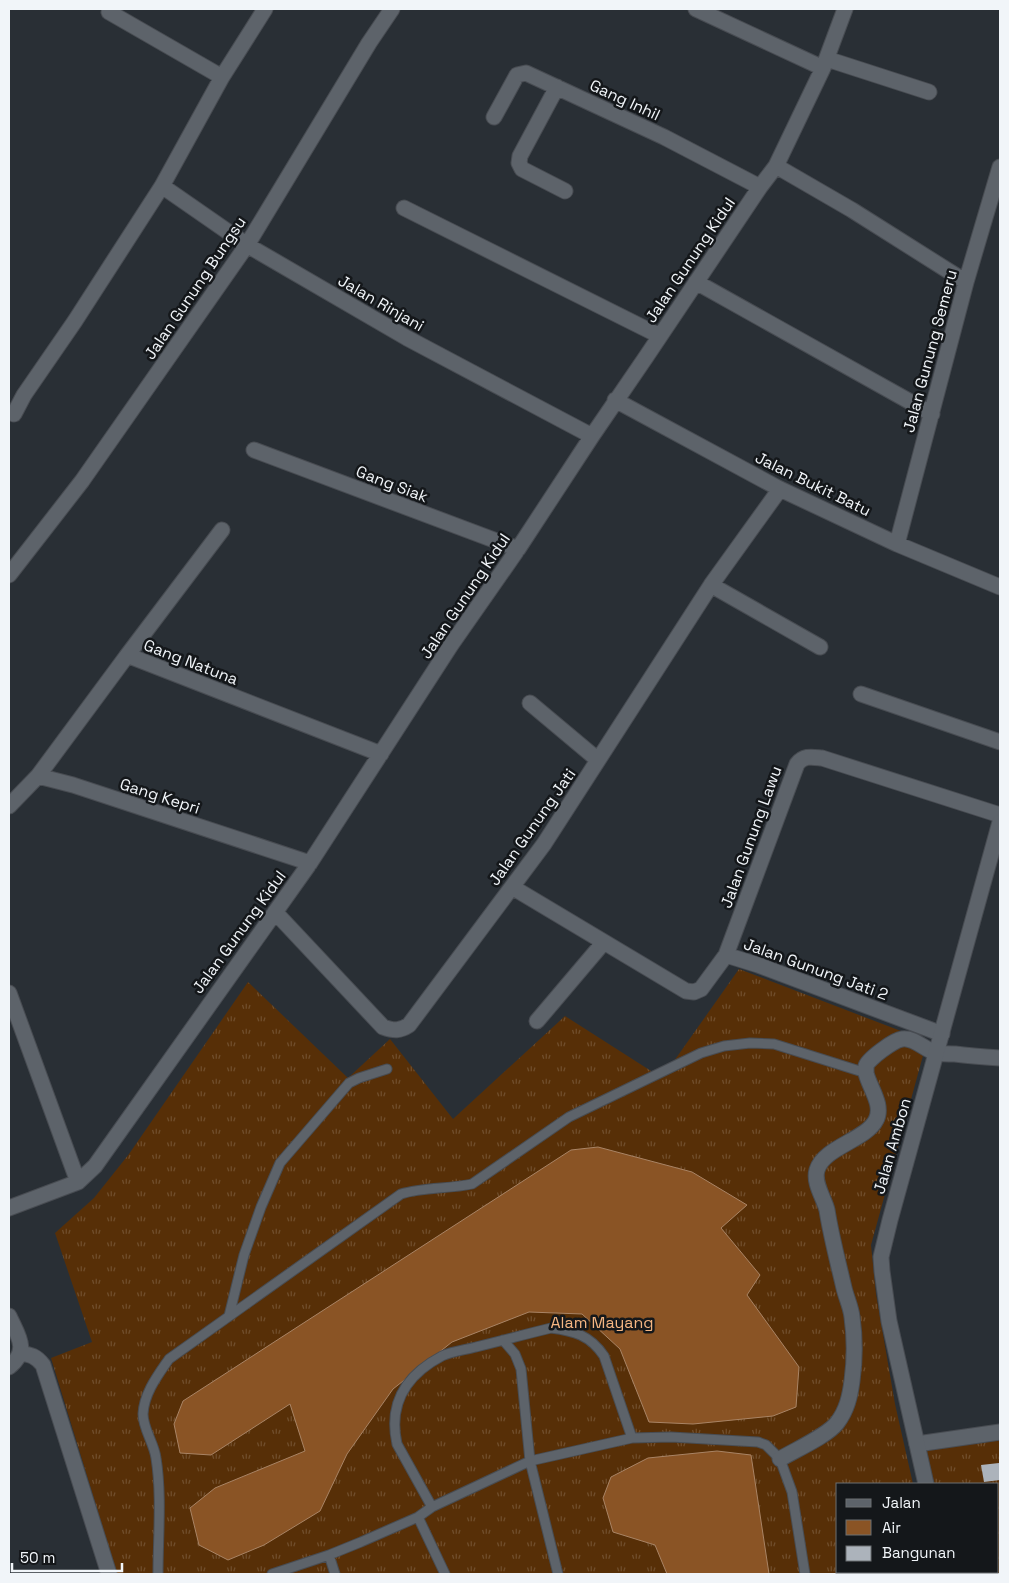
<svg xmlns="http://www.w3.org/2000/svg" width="1009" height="1583" font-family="'Space Grotesk',sans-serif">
<defs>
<pattern id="grass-tufts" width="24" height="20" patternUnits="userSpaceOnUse" patternTransform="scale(1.25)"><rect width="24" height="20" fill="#572f07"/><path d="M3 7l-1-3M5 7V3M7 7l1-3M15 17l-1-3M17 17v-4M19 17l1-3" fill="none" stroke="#704e2c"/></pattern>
</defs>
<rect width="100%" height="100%" fill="#292f35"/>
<path fill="url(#grass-tufts)" d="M739 969 927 1041 871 1245 876 1294 895 1404 913 1484H838V1572H933L934 1574H117L51 1358 92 1342 55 1233 94 1198 129 1154 248 982 348 1078 390 1039 453 1119 565 1016 662 1078Z
M1000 1434V1574H953L952 1572H998V1484H933L927 1453 924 1448Z"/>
<path fill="#8a5425" stroke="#a98465" d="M598 1147 692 1172 747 1205 721 1228 760 1275 747 1295 799 1367 796 1407 773 1416 693 1424 649 1422 620 1349 582 1314 529 1312 452 1342 393 1389 347 1454 320 1511 264 1545 228 1560 199 1545 190 1508 215 1488 305 1451 290 1404 211 1455 180 1453 174 1424 183 1401 571 1150Z
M717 1451 751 1455 769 1574H667L655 1545 613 1532 603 1498 611 1477 648 1458Z"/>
<path fill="#acb3bb" d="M999 1463 1000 1480 984 1482 981 1465Z"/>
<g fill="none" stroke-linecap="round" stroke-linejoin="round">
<g stroke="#484c52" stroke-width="11">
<path id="service" d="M229 1316 244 1255 261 1207 280 1163 349 1083 359 1078 387 1069
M503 1340 515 1354 521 1369 530 1461 558 1574
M432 1507 397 1444C388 1403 406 1375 442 1356 452 1351 465 1350 476 1347 501 1341 526 1334 551 1328 574 1331 590 1335 604 1356L632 1438
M418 1517 445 1574
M329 1555 335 1574
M158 1574C158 1536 162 1496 156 1458 154 1443 143 1429 143 1414 144 1393 158 1375 169 1359L401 1194C423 1187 449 1189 472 1184L569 1117 701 1053 724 1046 750 1043 774 1044 866 1073
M272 1574 329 1555 361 1542 418 1517 432 1507 530 1461 632 1438 671 1437 758 1442 766 1445 780 1459 792 1492 805 1574"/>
</g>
<g stroke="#484c52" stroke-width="17">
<path id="minor" d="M111 9 109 12 222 77
M696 9 823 68
M827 59 929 92
M557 87 520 156 519 163 522 169 565 191
M494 117 517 75 526 73 664 137 760 187
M776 166 852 210 966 282
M162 186 247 245 407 338 592 436
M404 208 660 336
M696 282 932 414
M615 400 780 489 897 544 1000 587
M14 414 24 395 75 321 162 186 222 77 265 9
M254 450 518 549
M897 544 966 282 1000 167
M9 575 82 481 247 245 369 43 392 9
M711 585 820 647
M126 657 222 530
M861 694 1000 742
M530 703 598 760
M38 776 126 657H132L381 754
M9 806 38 776 73 785 310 863
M512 887 686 991 694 992 701 989 726 955 758 965 942 1034
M275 912 383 1027C394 1031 400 1031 409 1025L544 844 711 585 780 489
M726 955 797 764C804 755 812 757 822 758L1000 815
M9 993 78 1182
M537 1021 604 942
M9 1208 78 1182 95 1166 310 863 451 645 518 549 592 436 646 357 760 187 776 166 823 68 845 9
M9 1316C18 1336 30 1350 9 1367
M21 1353C31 1355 36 1356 43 1365L109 1574
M917 1444 1000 1432
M780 1459C795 1450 827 1436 837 1423 847 1410 850 1396 852 1381 855 1359 855 1338 852 1317 851 1307 846 1297 844 1288 838 1262 831 1236 827 1210 824 1198 813 1183 817 1170 824 1147 866 1140 876 1120 884 1105 869 1087 866 1073 866 1072 866 1067 866 1066 868 1059 894 1040 902 1039 914 1037 925 1050 936 1053 942 1054 949 1054 955 1054 970 1056 985 1057 1000 1058"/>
</g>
<g stroke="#484c52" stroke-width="17">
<path id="tertiary" d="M926 1484 889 1321 882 1271 881 1257 890 1220 1000 822
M947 1572V1574"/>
</g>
<use href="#service" stroke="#5d636a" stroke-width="9"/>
<use href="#minor" stroke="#5d636a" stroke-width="15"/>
<use href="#tertiary" stroke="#5d636a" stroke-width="15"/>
</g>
<g text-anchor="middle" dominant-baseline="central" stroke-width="5" stroke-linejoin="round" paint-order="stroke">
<g font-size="16" fill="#f1f5f9" stroke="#14171a">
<text transform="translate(625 100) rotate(25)">Gang Inhil</text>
<text transform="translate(690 260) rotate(-56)">Jalan Gunung Kidul</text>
<text transform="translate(195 288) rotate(-56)">Jalan Gunung Bungsu</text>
<text transform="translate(381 303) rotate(30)">Jalan Rinjani</text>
<text transform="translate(930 351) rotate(-75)">Jalan Gunung Semeru</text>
<text transform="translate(392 484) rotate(21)">Gang Siak</text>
<text transform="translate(813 484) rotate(26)">Jalan Bukit Batu</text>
<text transform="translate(465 596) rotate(-56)">Jalan Gunung Kidul</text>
<text transform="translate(191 662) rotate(21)">Gang Natuna</text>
<text transform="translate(160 796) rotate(18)">Gang Kepri</text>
<text transform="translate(532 827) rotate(-55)">Jalan Gunung Jati</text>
<text transform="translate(751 837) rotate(-70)">Jalan Gunung Lawu</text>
<text transform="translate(239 932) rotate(-54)">Jalan Gunung Kidul</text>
<text transform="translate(816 969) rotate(20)">Jalan Gunung Jati 2</text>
<text transform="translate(892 1146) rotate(-74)">Jalan Ambon</text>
</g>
<g font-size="16" fill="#f5b682" stroke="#14171a">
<text x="602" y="1322">Alam Mayang</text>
</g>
</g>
<rect width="1009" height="1583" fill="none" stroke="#f1f5f9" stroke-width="20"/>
<rect x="836" y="1483" width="162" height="90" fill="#14171a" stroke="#6c7073"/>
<rect x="846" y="1499" width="25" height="8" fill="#5d636a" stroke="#6c7073"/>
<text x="882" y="1508" font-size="15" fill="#f1f5f9">Jalan</text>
<rect x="846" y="1520" width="25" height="15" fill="#8a5425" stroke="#6c7073"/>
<text x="882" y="1533" font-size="15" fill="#f1f5f9">Air</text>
<rect x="846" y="1546" width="25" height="15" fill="#acb3bb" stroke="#6c7073"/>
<text x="882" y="1558" font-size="15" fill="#f1f5f9">Bangunan</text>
<path d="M12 1563v8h110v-8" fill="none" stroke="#f1f5f9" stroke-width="2.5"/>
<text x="20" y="1563" font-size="15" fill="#f1f5f9" stroke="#14171a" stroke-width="4" paint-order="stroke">50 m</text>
</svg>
